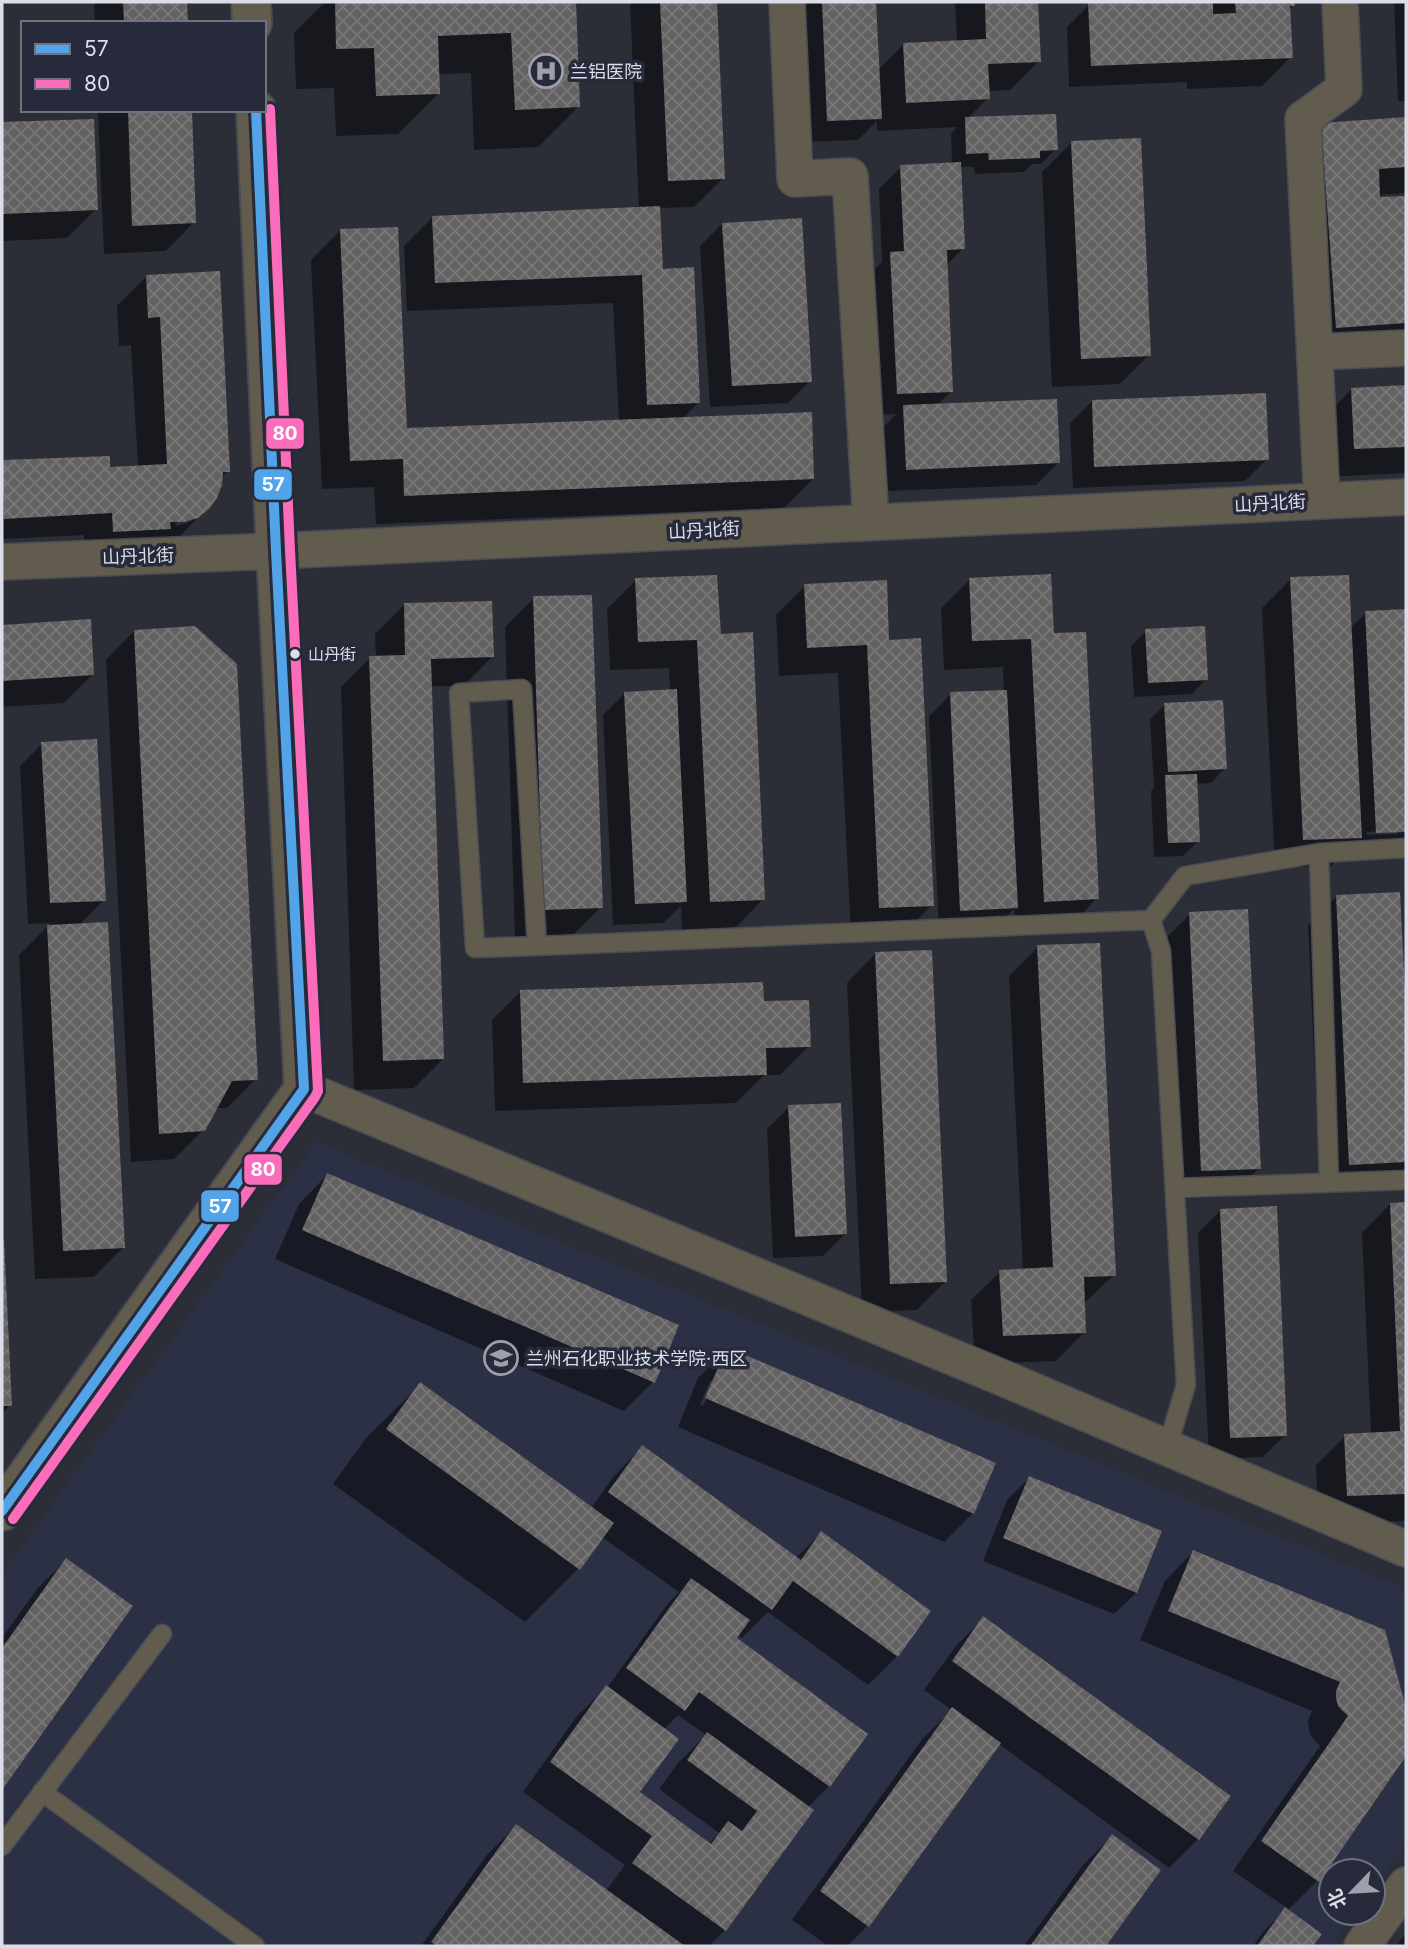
<svg xmlns="http://www.w3.org/2000/svg" width="1408" height="1948" font-family="Inter,'Noto Sans SC',sans-serif">
<defs>
<pattern id="building-cross-hatch" width="8" height="8" patternUnits="userSpaceOnUse" patternTransform="scale(1.75)"><rect width="8" height="8" fill="#646162"/><path d="M0 0l8 8M0 8l8-8" fill="none" stroke="#7a7778"/></pattern>
</defs>
<rect width="100%" height="100%" fill="#2c2e37"/>
<path fill="#2c3044" d="M316 1142 1406 1589V1843L1373 1889V1871H1331V1913H1355L1331 1946H2V1574Z"/>
<path fill="#0007" fill-rule="evenodd" d="M94 2H185L186 23H95Z
M325 2H574L579 106 538 147 474 150 471 73 438 74 439 93 398 134 336 136 334 88 296 89 294 33Z
M630 2H716L723 178 694 207 658 208 661 271 698 403 682 419 813 479 784 508 376 524 374 487 322 489 311 260 340 231 405 430 619 422 613 303 407 311 404 246 433 217 639 209Z
M799 2H874L878 70 904 44 957 42 955 2H1036L1039 61 1010 90 988 91V98L967 119 1056 149 1041 164H1032L1024 172 975 174 974 167H959L963 248 946 266 952 391 937 405 1058 463 1036 485 885 491 882 429 896 414 875 415 869 275 882 262 879 189 901 167 952 165 951 134 957 127 877 131V121L858 140 805 142Z
M1171 2H1293V5L1289 10 1291 57 1262 86 1187 89V82L1069 87 1067 27 1089 5Z
M1394 2H1406V101H1398Z
M98 110H190L194 222 166 251 104 254Z
M1406 118V193L1378 195 1379 199 1406 197V334L1308 356 1293 153 1322 124Z
M92 120 96 209 67 238 2 241V124Z
M1071 143 1149 355 1120 384 1052 387 1042 172Z
M722 224 810 381 788 403 710 407 700 246Z
M146 277 228 471 220 479 207 508 178 538 85 560 84 535 2 539V462L108 469 138 467 131 345 119 346 117 306ZM192 518V521L177 526 175 523Z
M1406 387V473L1325 477 1323 418 1352 389Z
M1092 401 1267 459 1245 481 1073 488 1070 423Z
M970 579 1052 635 1097 898 1069 927 1015 930 1014 909 994 929 939 932 929 716 951 694 1004 692 1003 667 944 670 941 608Z
M1291 579 1350 628 1366 613 1406 611V843H1354L1331 866 1275 868 1262 608ZM1398 830V834L1367 835V832Z
M636 580 719 636 763 899 735 928 682 930 681 906 663 923 613 925 603 715 625 693 670 691 669 668 610 670 607 609Z
M805 586 888 642 932 905 903 934 851 936 838 673 779 676 776 615Z
M534 598 601 907 572 936 515 938 505 627Z
M404 605 492 657 463 686H430L443 1059 414 1088 354 1090 341 687 370 658H376L375 634Z
M89 621 93 674 64 703 2 707V627Z
M134 631 256 1079 227 1108H215L203 1130 174 1159 131 1162 106 660Z
M1146 631 1206 679 1192 694 1134 697 1131 646Z
M1165 704 1225 768 1211 783 1195 784 1198 841 1183 856 1154 857 1151 791 1154 788 1150 719Z
M42 744 104 900 79 925 123 1248 94 1277 35 1279 19 955 51 923 28 924 20 766Z
M1399 894 1406 1048V1167L1383 1190 1320 1193 1308 925 1337 896Z
M1190 914 1259 1168 1230 1197 1173 1199 1161 943Z
M1038 947 1114 1275 1083 1304 1084 1332 1056 1361 975 1364 971 1300 1000 1272 1023 1270 1009 976Z
M875 954 946 1281 917 1310 862 1312 847 983Z
M521 991 809 1046 780 1075H764L736 1103 495 1111 492 1020Z
M789 1107 845 1234 823 1256 773 1258 767 1129Z
M327 1175 653 1382 624 1411 275 1259 299 1204Z
M1390 1204H1406V1518L1404 1521 1318 1524 1316 1465 1345 1436 1371 1434 1362 1233Z
M1220 1211 1285 1435 1263 1457 1209 1459 1198 1233Z
M2 1233 10 1405 2 1414Z
M727 1349 973 1513 944 1542 678 1427 698 1378ZM710 1381H714L703 1406 700 1405Z
M420 1385 591 1508 614 1476 642 1447 796 1558 821 1533 929 1612 897 1656 868 1685 768 1612 742 1638 737 1635 735 1639 829 1786 808 1807 811 1810 725 1930 709 1946H421L487 1855 516 1826 606 1891 625 1865 523 1792 577 1716 607 1688 669 1602 679 1592 602 1537 579 1568 525 1622 333 1484 366 1438ZM678 1715 706 1735 678 1763 659 1789 719 1833 708 1844 638 1793 663 1730Z
M1029 1478 1136 1593 1114 1614 983 1561 1007 1500Z
M1193 1552 1383 1631 1406 1715V1754L1317 1881 1287 1911 1319 1934 1311 1946H1253L1264 1931 1287 1908 1233 1871 1320 1746 1310 1735 1308 1721 1312 1711 1140 1640 1165 1581Z
M66 1560 130 1606 2 1787V1638L37 1589Z
M983 1619 1198 1839 1169 1868 999 1744 868 1925 847 1946H828L792 1920 923 1738 952 1710 924 1690 955 1647Z
M1112 1836 1159 1870 1104 1946H1024L1083 1865Z
M1406 1933V1946H1396Z"/>
<path fill="url(#building-cross-hatch)" d="M123 2H187L188 23H124Z
M335 2H576L580 107 515 110 511 33 438 36 440 94 376 96 374 48 336 49Z
M660 2H717L725 179 668 181Z
M822 2H876L882 119 827 121Z
M985 2H1038L1041 62 988 64 990 99 906 103 903 43 986 39Z
M1127 2H1213V14L1236 13 1235 2H1295V6H1290L1293 58 1091 66 1088 3Z
M128 110H192L196 223 132 226Z
M1056 114 1058 150 1040 151V158L989 160 988 153 966 154 965 117Z
M1406 117V167L1379 169 1380 197 1406 196V323L1336 328 1321 123Z
M94 119 98 210 2 214V122Z
M1141 138 1151 356 1081 359 1071 141Z
M961 162 965 249 947 250 953 392 897 394 890 252 904 251 900 165Z
M660 206 663 269 694 267 700 403 647 405 642 275 435 283 432 216Z
M802 218 812 382 732 386 722 223Z
M398 227 407 428 812 412 814 479 404 496 403 459 350 461 340 229Z
M220 271 230 472H223L222 485 217 498 209 509 198 518 184 522H170L171 529 113 532 112 513 4 519 2 460 110 456V467L167 464 160 317 148 318 146 275Z
M1406 385V447L1354 449 1351 388Z
M1266 393 1269 460 1094 467 1092 400Z
M1057 399 1060 463 906 470 903 405Z
M1051 574 1054 633 1086 632 1099 899 1044 902 1031 639 972 641 969 578Z
M717 575 721 634 753 632 765 900 710 902 697 640 638 642 635 578Z
M1349 575 1362 838 1303 840 1290 577Z
M887 580 889 640 921 638 934 906 879 908 867 645 807 648 804 584Z
M592 595 603 908 543 910 533 596Z
M492 601 494 657 431 659 444 1059 383 1061 369 656 405 655 404 603Z
M1406 609V832L1376 833 1365 611Z
M91 619 94 675 2 681V625Z
M195 626 237 664 258 1080 232 1081 205 1131 159 1134 134 630Z
M1205 626 1208 680 1148 683 1145 629Z
M677 689 687 902 635 904 624 692Z
M1007 690 1018 908 960 911 950 692Z
M1223 700 1227 769 1168 772 1164 703Z
M97 739 106 901 50 903 41 742Z
M1197 774 1200 842 1168 843 1165 775Z
M1400 892 1406 1012V1162L1349 1165 1336 895Z
M1248 909 1261 1169 1201 1171 1189 912Z
M108 922 125 1248 63 1251 47 925Z
M1100 943 1116 1276 1084 1277 1086 1333 1003 1336 999 1270 1053 1267 1037 945Z
M932 950 947 1282 890 1284 875 952Z
M763 982 764 1001 809 1000 811 1047 766 1048 767 1075 523 1083 520 990Z
M841 1103 847 1234 795 1237 788 1105Z
M327 1173 679 1325 655 1383 302 1230Z
M1406 1202V1494L1347 1496 1344 1434 1400 1431 1390 1203Z
M1277 1206 1287 1436 1230 1438 1220 1209Z
M4 1240 12 1406H2V1241Z
M727 1347 996 1463 974 1514 705 1398Z
M420 1382 614 1523 580 1570 386 1429Z
M642 1445 801 1560 821 1531 931 1611 898 1657 793 1581 772 1610 608 1492Z
M1029 1476 1162 1531 1137 1593 1003 1538Z
M1193 1550 1385 1630 1406 1708V1756L1319 1882 1261 1841 1348 1716 1338 1706 1336 1698V1691L1340 1682 1168 1611Z
M66 1558 133 1606 2 1790V1648Z
M691 1578 750 1620 737 1638 868 1734 830 1787 699 1692 685 1711 626 1668Z
M983 1616 1231 1796 1199 1840 952 1661Z
M606 1685 679 1739 640 1792 711 1844 728 1821 742 1831 757 1811 687 1760 707 1732 814 1810 726 1931 632 1863 652 1836 550 1762Z
M952 1707 1001 1743 869 1927 820 1891Z
M516 1824 685 1946H437L431 1942Z
M1112 1834 1161 1870 1106 1946H1030Z
M1285 1907 1322 1934 1313 1946H1257Z"/>
<g fill="none" stroke-linecap="round" stroke-linejoin="round">
<g stroke="#494b53" stroke-width="21">
<path id="service" d="M1319 853 1329 1182
M1151 920 1161 951 1186 1385 1167 1448
M537 946 522 689 459 693 475 948 537 946 1151 920 1185 876 1319 853 1406 848
M1175 1188 1406 1180
M42 1792 255 1946
M2 1846 162 1634"/>
</g>
<g stroke="#494b53" stroke-width="38">
<path id="minor" d="M787 2 795 179 850 176 871 522
M1315 352 1406 348
M1322 501 1303 119 1344 89 1340 2
M2 562 276 551 1406 497
M304 1089 991 1373 1406 1549
M1362 1946 1406 1885"/>
</g>
<g stroke="#494b53" stroke-width="42">
<path id="tertiary" d="M251 2 252 23
M2 1511 304 1089 276 551 256 110"/>
</g>
<use href="#service" stroke="#625c4e" stroke-width="18"/>
<use href="#minor" stroke="#625c4e" stroke-width="35"/>
<use href="#tertiary" stroke="#625c4e" stroke-width="38"/>
<g stroke="#272a3b" stroke-width="16">
<path id="bus-1" d="M2 1511 304 1089 276 551 256 110"/>
</g>
<g stroke="#272a3b" stroke-width="16">
<path id="bus-2" d="M13 1519 315 1097 318 1091 290 550 270 109"/>
</g>
<use href="#bus-1" stroke="#53a3e8" stroke-width="10"/>
<use href="#bus-2" stroke="#fb6dba" stroke-width="10"/>
</g>
<defs>
<g id="hospital-ring" transform="scale(1.75)"><circle r="9.5" fill="#272a3b" stroke="#9ea0ab" stroke-width="1.5"/><path d="M-5-5h3v3.5h4V-5h3V5h-3V1.5h-4V5h-3Z" fill="#9ea0ab"/></g>
<g id="university-ring" transform="scale(1.75)"><circle r="9.5" fill="#272a3b" stroke="#9ea0ab" stroke-width="1.5"/><path d="M0-5L7-2L0 1L-7-2ZM-4 1L0 2.5L4 1V4Q0 6-4 4Z" fill="#9ea0ab"/></g>
</defs>
<g fill-rule="evenodd">
<use href="#hospital-ring" x="546" y="71"/>
<use href="#university-ring" x="501" y="1358"/>
</g>
<circle fill="#dbdee9" stroke="#272a3b" stroke-width="2.5" cx="295" cy="654" r="6"/>
<g text-anchor="middle" dominant-baseline="central" stroke-width="7" stroke-linejoin="round" paint-order="stroke">
<g font-size="16" fill="#dbdee9" stroke="#272a3b" text-anchor="start">
<text x="308" y="654">山丹街</text>
</g>
<g font-size="18" fill="#dbdee9" stroke="#272a3b" text-anchor="start">
<text x="570" y="71">兰铝医院</text>
<text x="526" y="1358">兰州石化职业技术学院·西区</text>
</g>
<g font-size="18" fill="#dbdee9" stroke="#272a3b">
<text transform="translate(1270 503) rotate(-3)">山丹北街</text>
<text transform="translate(704 530) rotate(-3)">山丹北街</text>
<text transform="translate(138 556) rotate(-2)">山丹北街</text>
</g>
</g>
<g stroke="#272a3b" stroke-width="2.5">
<rect x="265" y="417" width="40" height="33" rx="7" fill="#fb6dba"/>
<rect x="253" y="468" width="40" height="33" rx="7" fill="#53a3e8"/>
<rect x="243" y="1153" width="40" height="33" rx="7" fill="#fb6dba"/>
<rect x="200" y="1189" width="40" height="34" rx="7" fill="#53a3e8"/>
</g>
<g font-size="19" text-anchor="middle" font-weight="bold" fill="#fff">
<text x="285" y="440">80</text>
<text x="273" y="491">57</text>
<text x="263" y="1176">80</text>
<text x="220" y="1213">57</text>
</g>
<rect width="1408" height="1948" fill="none" stroke="#dbdee9" stroke-width="7"/>
<rect x="21" y="21" width="245" height="91" fill="#272a3b" stroke="#6f7281" stroke-width="2"/>
<rect x="35" y="44" width="35" height="10" fill="#53a3e8" stroke="#6f7281" stroke-width="2"/>
<text x="84" y="56" font-size="21" fill="#dbdee9">57</text>
<rect x="35" y="79" width="35" height="10" fill="#fb6dba" stroke="#6f7281" stroke-width="2"/>
<text x="84" y="91" font-size="21" fill="#dbdee9">80</text>
<g transform="translate(1352 1892) rotate(245)"><circle r="33" fill="#272a3b" stroke="#6f7281" stroke-width="2"/>
<path d="M0-5L12 26L0 18L-12 26Z" fill="#9ea0ab"/>
<text y="-10" font-size="19" font-weight="bold" text-anchor="middle" fill="#dbdee9">北</text>
</g>
</svg>
